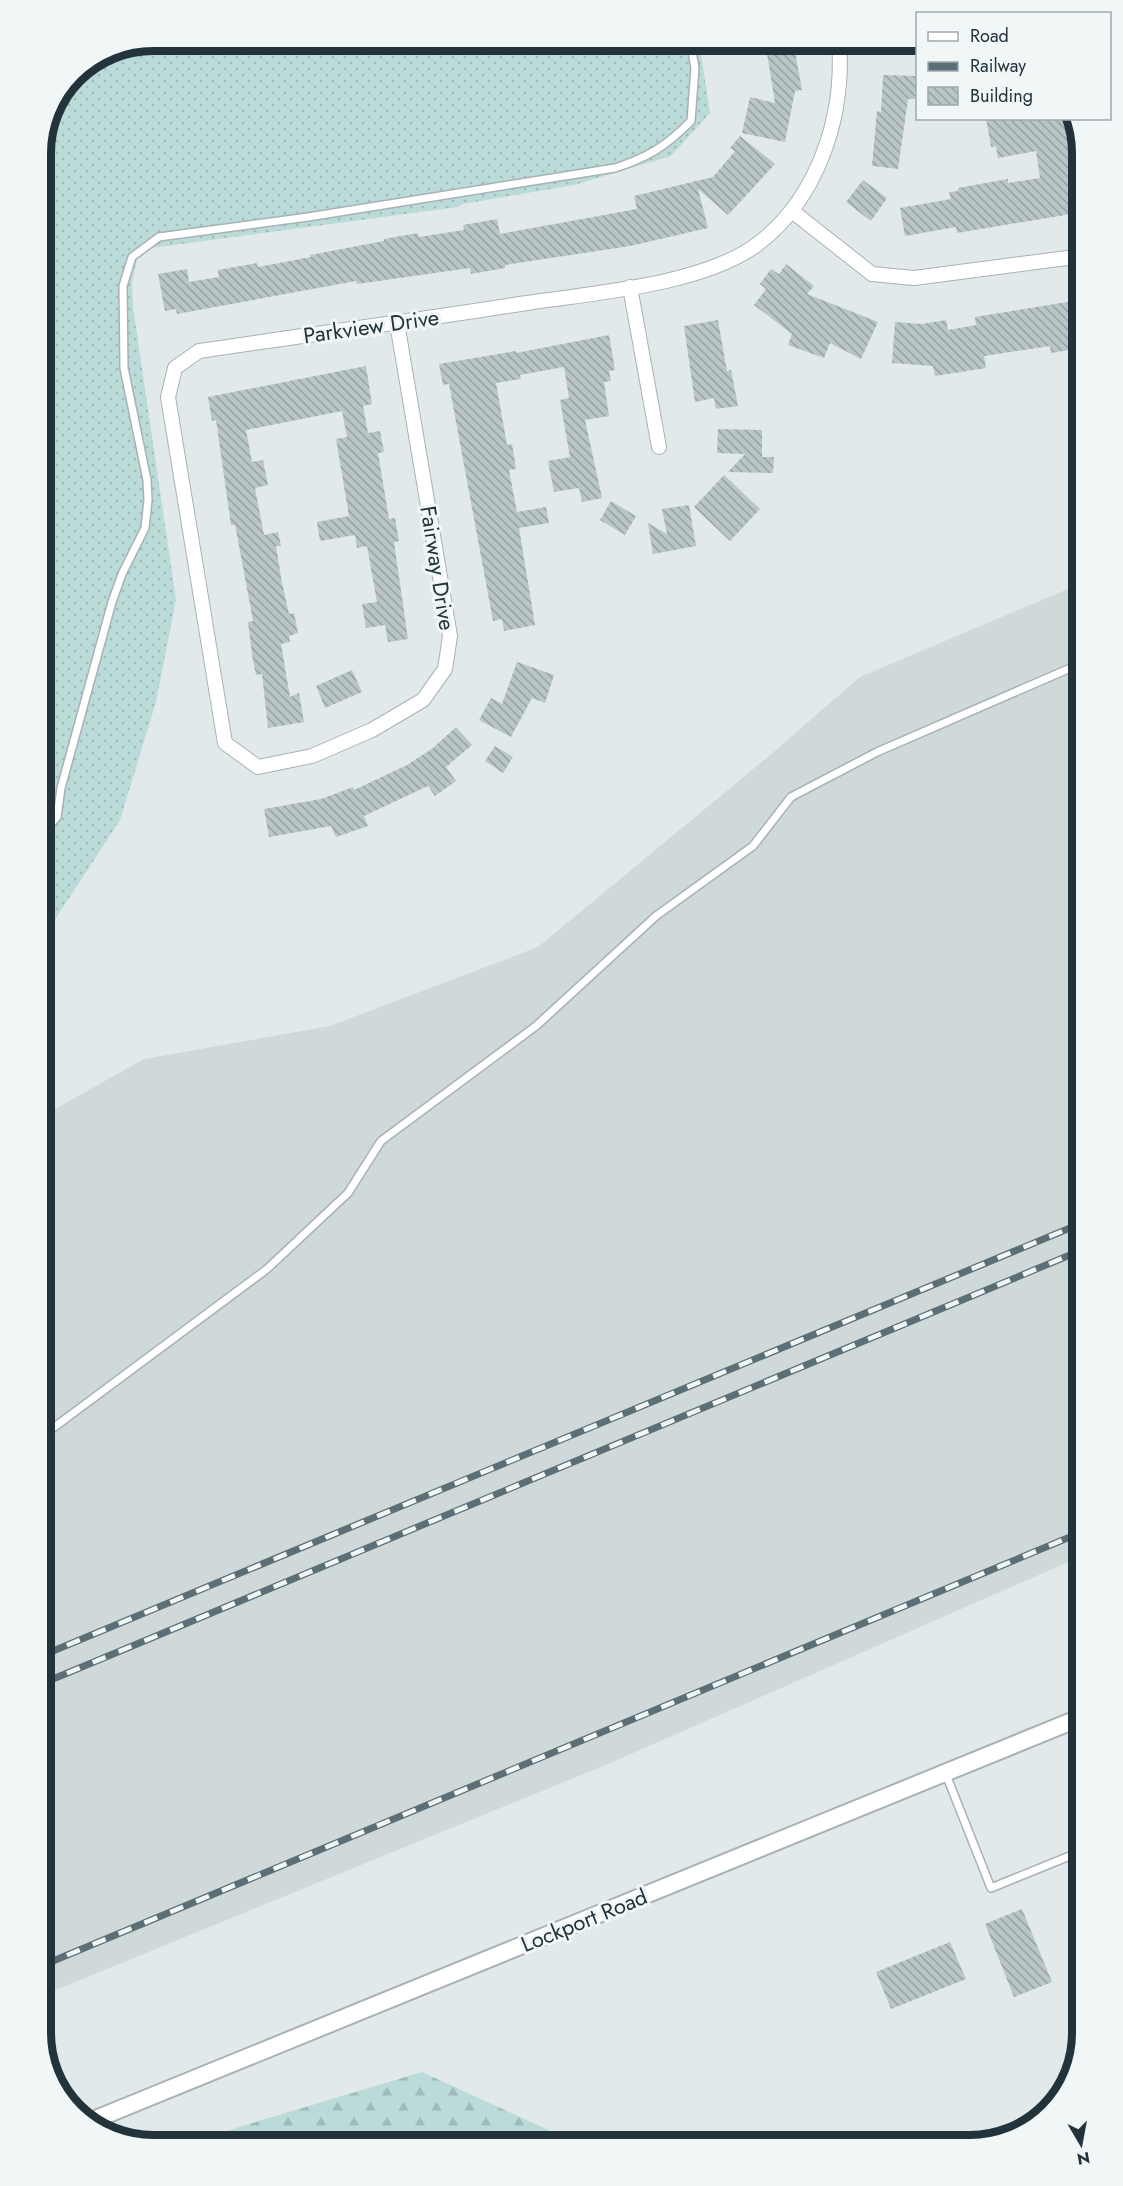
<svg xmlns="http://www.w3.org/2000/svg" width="1123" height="2186" font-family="Jost,sans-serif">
<defs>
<pattern id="grass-dots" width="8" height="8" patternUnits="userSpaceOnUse" patternTransform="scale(1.5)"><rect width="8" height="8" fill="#badbd7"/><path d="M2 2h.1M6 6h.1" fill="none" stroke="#a0bcb9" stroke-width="1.8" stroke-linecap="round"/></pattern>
<pattern id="forest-firs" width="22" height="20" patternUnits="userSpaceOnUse" patternTransform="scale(1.5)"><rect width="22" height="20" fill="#badbd7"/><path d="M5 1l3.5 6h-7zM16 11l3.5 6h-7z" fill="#a0bcb9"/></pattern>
<pattern id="building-back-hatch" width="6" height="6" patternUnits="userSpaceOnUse" patternTransform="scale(1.5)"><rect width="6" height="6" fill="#b9c6c8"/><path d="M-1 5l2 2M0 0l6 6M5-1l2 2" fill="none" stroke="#96a1a4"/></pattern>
</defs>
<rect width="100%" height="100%" fill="#e1e9eb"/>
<path fill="#cfd9da" d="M1082 583V1556L608 1764 41 1996V1117L144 1059 330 1026 538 947 769 756 860 677Z"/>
<path fill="url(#grass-dots)" d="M153 41H699L710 113 671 156 574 185 463 204 458 207 152 248 137 259 132 283 133 307 176 600 156 702 120 820 41 941V146L74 73 110 49Z
M236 2128 254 2145H192Z"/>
<path fill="url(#forest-firs)" d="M422 2072 581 2145H254L236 2128Z"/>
<path fill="url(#building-back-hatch)" d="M765 41H793L802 90 795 91 785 142 742 133 750 97 775 103Z
M883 75 917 76 915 99H908L898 169 872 166 877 111 881 112Z
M986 118H1076L1083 153V212L957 233 956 227 905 236 900 208 951 199 949 192 958 191V188L1008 179V183L1040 178 1036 151 998 158 996 146 991 147Z
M740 136 775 164 728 215 698 189 708 228 630 246 505 265V268L471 274 470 268 357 284 356 281 177 314 176 309 165 311 158 274 187 269 189 282 219 277 218 270 257 263 258 267 311 257 310 255 384 241V239L418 233 419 237 464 230 463 225 497 219 500 234 637 209 634 196 713 177 735 151 730 148Z
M863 180 887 198 871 221 846 202Z
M786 264 814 286 807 294 878 322 861 359 830 343 824 358 788 345 792 334 754 305 766 289 760 284 771 269 779 274Z
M1074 301 1081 348 1051 353 1050 346 984 356 986 368 935 376 933 366 892 363 895 322 922 324 946 320 948 330 976 325 975 317Z
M718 320 727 371 731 370 738 406 716 409 714 398 695 402 684 326Z
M609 335 615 370 609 371 611 381 604 382 609 416 585 420 602 498 582 502 579 488 554 492 548 461 570 457 560 400 569 398 564 367 520 375 521 379 496 383 507 445 512 444 516 469 509 470 517 512 546 507 549 523 519 528 535 625 504 631 502 619 493 621 449 384 443 385 439 364 516 351V353Z
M366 366 372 404 363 406 368 433 380 431 384 452 378 453 389 519 395 518 399 541 394 542 408 639 388 642 385 625 366 628 362 604 377 602 367 546 357 548 355 535 320 541 317 522 349 516 336 439 347 437 342 411 246 430 252 462 263 460 268 485 255 488 264 535 278 532 281 546H276L282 583 289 614 294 613 298 633 289 636 290 642 281 644 290 697 299 693 304 722 268 728 262 674 256 675 252 655 248 622 253 621 243 567 235 525H231L216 420 212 421 208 397Z
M718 429 762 430V457H774L773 473 728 472 745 454 717 453Z
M724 475 760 509 730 541 694 507Z
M611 501 636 516 625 535 600 520Z
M689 505 696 546 653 554 648 523 667 534 662 509Z
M517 662 554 675 545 703 532 698 511 737 479 720 491 698 502 704Z
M352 670 362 692 325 708 316 686Z
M456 727 472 745 446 767 456 781 435 796 428 786 364 816 368 826 336 837 331 826 269 837 264 809 321 799 353 787 354 790 407 765 433 748Z
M495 746 513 757 503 773 485 761Z
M1022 1909 1052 1982 1014 1997 985 1924Z
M950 1942 966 1979 891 2009 876 1972Z"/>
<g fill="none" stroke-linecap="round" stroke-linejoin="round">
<g stroke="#a8b2b6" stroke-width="10">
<path id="service" d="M41 835 57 817 61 788 112 602 122 574 145 528 148 500 147 480 124 368 123 286 132 257 159 237 308 217 615 168C649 157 666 146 691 121L695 68 690 41
M41 1437 267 1269 348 1193 381 1141 536 1026 656 916 753 846 791 797 877 752 1082 663
M945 1772 991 1888 1082 1851"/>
</g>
<g stroke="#a8b2b6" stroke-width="16">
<path id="minor" d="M792 211 872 274 914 278 1082 256
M630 287 659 447
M397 323 450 636 445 669 423 700 372 730 312 756 258 767 225 743 168 397 175 368 199 351C308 335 418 320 527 303 593 293 700 285 755 246 818 200 845 116 839 41"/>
</g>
<g stroke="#a8b2b6" stroke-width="20">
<path id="tertiary" d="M86 2123 1082 1717"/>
</g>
<use href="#service" stroke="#fff" stroke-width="7"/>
<use href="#minor" stroke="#fff" stroke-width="14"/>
<use href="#tertiary" stroke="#fff" stroke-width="16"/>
<g stroke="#5c6e76" stroke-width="7">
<path id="rail" d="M41 1656 1082 1223
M41 1684 1082 1250
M41 1966 1082 1532"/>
</g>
<use href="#rail" stroke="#f1f7f7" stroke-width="4.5" stroke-dasharray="14" stroke-linecap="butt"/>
</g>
<g text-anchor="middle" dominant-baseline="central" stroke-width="6" stroke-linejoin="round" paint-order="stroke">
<g font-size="22" fill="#22333b" stroke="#f1f7f7">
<text transform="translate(371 326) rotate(-8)">Parkview Drive</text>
<text transform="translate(438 568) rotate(81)">Fairway Drive</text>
<text transform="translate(584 1920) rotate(-22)">Lockport Road</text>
</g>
</g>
<path d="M0 0H1123V2186H0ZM153 51H970A102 102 0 0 1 1072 153V2033A102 102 0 0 1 970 2135H153A102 102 0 0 1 51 2033V153A102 102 0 0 1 153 51Z" fill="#f1f7f7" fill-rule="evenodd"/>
<path fill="none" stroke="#22333b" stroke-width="8" d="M153 51H970A102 102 0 0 1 1072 153V2033A102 102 0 0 1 970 2135H153A102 102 0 0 1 51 2033V153A102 102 0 0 1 153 51Z"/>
<rect x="916" y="12" width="195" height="108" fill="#f1f7f7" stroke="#9ea9ac" stroke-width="1.5"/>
<rect x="928" y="32" width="30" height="9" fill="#ffffff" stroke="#9ea9ac" stroke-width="1.5"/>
<text x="970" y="42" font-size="18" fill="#22333b">Road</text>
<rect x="928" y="62" width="30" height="9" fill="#5c6e76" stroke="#9ea9ac" stroke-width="1.5"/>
<text x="970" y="72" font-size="18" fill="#22333b">Railway</text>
<rect x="928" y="87" width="30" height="18" fill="url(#building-back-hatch)" stroke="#9ea9ac" stroke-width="1.5"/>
<text x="970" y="102" font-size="18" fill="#22333b">Building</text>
<g transform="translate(1081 2144) rotate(170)" stroke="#f1f7f7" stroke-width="4.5" paint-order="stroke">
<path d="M0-4.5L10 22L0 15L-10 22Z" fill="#22333b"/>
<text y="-9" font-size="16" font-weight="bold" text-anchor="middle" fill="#22333b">N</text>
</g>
</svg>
